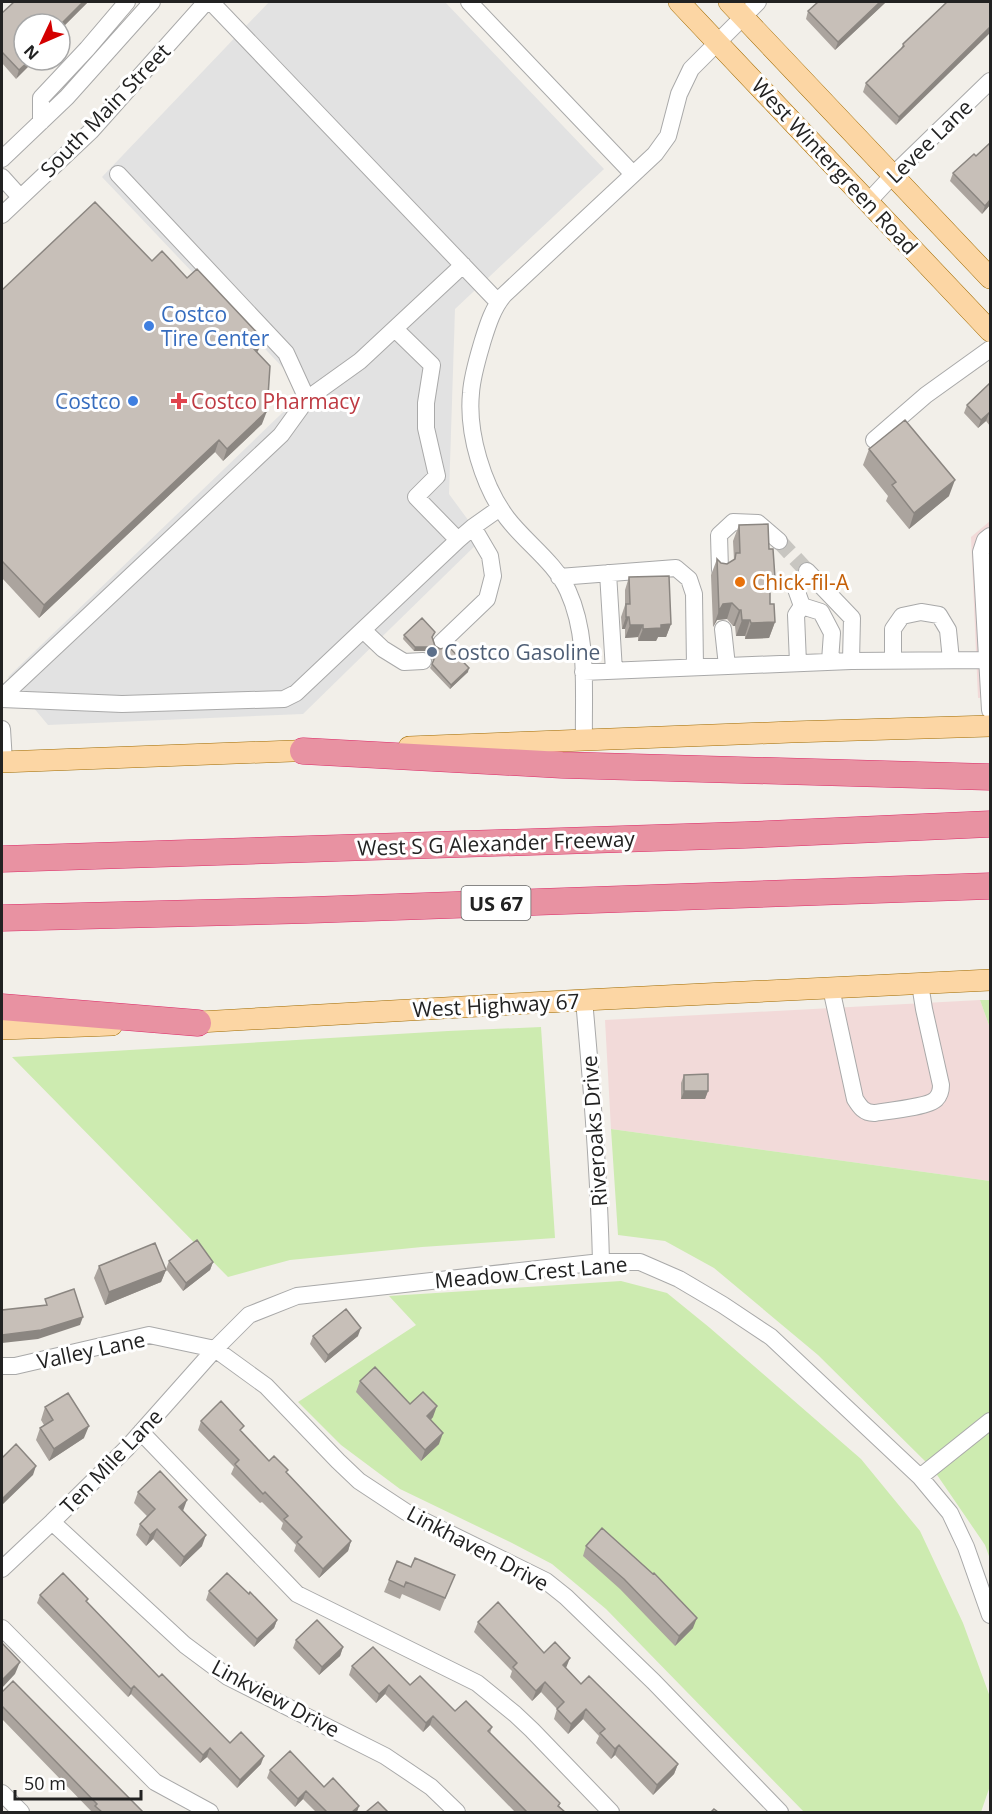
<svg xmlns="http://www.w3.org/2000/svg" width="992" height="1814" font-family="'Open Sans',sans-serif">
<rect width="100%" height="100%" fill="#f2efe9"/>
<path fill="#f2dad9" d="M990 521V697L978 698 971 537Z
M980 1000 990 1028V1181L611 1129 605 1020Z"/>
<path fill="#cdebb0" d="M980 1000H990V1028Z
M541 1027 555 1238 422 1247 290 1260 228 1277 12 1057 448 1031Z
M611 1129 990 1181V1559L985 1545 933 1469 818 1355 714 1268 665 1241 618 1235Z
M621 1281 667 1293 710 1328 861 1459 920 1531 963 1623 990 1697V1786L981 1812H804L606 1609 552 1564 512 1543 400 1489 341 1445 298 1402 416 1325 389 1296Z"/>
<path fill="#e2e2e2" d="M269 2H445L604 169 455 309 449 494 482 539 303 714 48 725 8 677 305 391 102 177Z"/>
<g fill="none" stroke-linecap="round" stroke-linejoin="round">
<path stroke="#c8c6c1" stroke-width="16" stroke-dasharray="16 8" stroke-linecap="butt" d="M779 541 807 571"/>
<g stroke="#a9a9a9" stroke-width="18">
<path id="minor" d="M211 2 498 302
M469 2 633 174
M41 122V98L87 49 127 2
M2 159 67 97 152 2
M118 174 286 353 307 399
M2 177 20 197
M868 202 893 175 990 81
M2 215 91 131 206 2
M395 329 432 365 426 403V428L437 476 416 497 458 540
M874 440 926 395 990 349
M990 536 985 540 981 552 990 710
M720 570 719 535 733 522 758 523 779 541
M807 571 852 618 851 661
M608 573 614 671
M559 577 676 568 689 579 694 594 695 667
M796 589 802 606 821 612 832 633 830 661
M723 629 727 666
M363 630 383 649 404 662 423 661
M441 643 487 599 493 576 490 556 473 527
M893 660V629L902 616 921 612 939 615 948 630 951 660
M798 663 796 615 802 606
M583 672 851 661 988 660
M2 697 281 435 307 399 360 361 463 265
M2 699 122 704 284 699 296 693 458 540 473 527 500 508
M2 729 4 762
M584 740C583 691 589 637 568 591 555 562 526 543 507 518 483 486 467 433 471 393 472 376 478 357 483 340 488 324 493 308 504 295L655 154 668 136 679 94 691 69 758 2
M831 988 855 1099C860 1107 864 1113 874 1113 886 1111 929 1107 936 1099 940 1095 941 1091 941 1085L924 1009 920 984
M584 1000C592 1087 599 1174 601 1262
M2 1366H15L149 1335 215 1349 266 1386 338 1461 359 1481 406 1512 546 1581 566 1597 654 1682 780 1812
M141 1432 297 1594 477 1683 515 1714 532 1730 611 1812
M920 1477 990 1421
M52 1522 185 1645 228 1677 385 1756 431 1787 457 1812
M2 1569 52 1522 127 1448 215 1349 249 1315 297 1296 601 1262H640L679 1279 723 1305 771 1337 920 1477 950 1513 966 1547 990 1615
M2 1628 155 1782 210 1812
M2 1793 21 1812"/>
</g>
<g stroke="#a06b00" stroke-width="22">
<path id="major" d="M679 2 990 331
M729 2 990 278
M409 747 791 732 990 726
M2 762 318 750
M182 1023 584 1000 990 980
M2 1029 112 1025"/>
</g>
<g stroke="#dc2a67" stroke-width="27">
<path id="highway" d="M303 751 562 765 990 777
M2 859 745 835 990 824
M2 918 310 910 990 886
M2 1007 198 1023"/>
</g>
<use href="#minor" stroke="#fff" stroke-width="16"/>
<use href="#major" stroke="#fcd6a4" stroke-width="21"/>
<use href="#highway" stroke="#e892a2" stroke-width="26"/>
</g>
<path fill="#aba49e" d="M14 2H88L60 30V24L24 60 16 79 2 63V13Z
M818 2H886L835 50 806 19 808 11Z
M947 2 896 125 863 92 866 83 901 49 903 44Z
M953 173 990 205 982 214 950 181Z
M152 261 187 278 263 339 257 352 262 424 223 461 215 452 39 618 2 578V290Z
M990 383V426L986 421 978 428 964 413 967 405Z
M869 449 949 496 909 529 886 501 888 496 863 465Z
M739 525 769 549 775 578 770 591V604L775 622 769 638 745 639V636H736L735 626H733L727 619 717 620 713 627 711 575 717 559 721 563 727 564 734 560 733 541Z
M629 577 671 624 666 637H658L656 641H638V637L625 638V629H622L621 617 625 605V590Z
M404 635 433 637 435 646 468 672 450 689 430 668 433 661 431 655 427 651H414L403 639Z
M684 1075 708 1091 705 1099H681V1083Z
M169 1261 213 1262 210 1270 183 1291 166 1269Z
M99 1266 166 1270 161 1282 105 1305 94 1278Z
M313 1336H358L325 1363 310 1344Z
M360 1381 410 1404 433 1417 431 1420 439 1444 421 1461 356 1392Z
M45 1407 84 1438 49 1461 36 1440 40 1428 44 1425 41 1420Z
M201 1421 242 1432 269 1461 287 1473 351 1541 348 1551 319 1578 294 1551 296 1545 281 1529 283 1523 262 1502 260 1503 231 1474 234 1467 198 1430Z
M138 1492 183 1511 202 1546 180 1567 153 1539 146 1546 136 1535 140 1524 147 1516 134 1503Z
M586 1546 693 1628 675 1646 620 1589 583 1556Z
M389 1580 450 1587 440 1611 402 1594 400 1599 384 1592Z
M209 1591 277 1620 274 1628 254 1647 206 1600Z
M40 1595 88 1599 87 1602 159 1677 230 1743 261 1764 237 1788 207 1757 200 1763 131 1694 128 1697 37 1603Z
M478 1622 544 1653 566 1668 581 1684 678 1764 674 1774 653 1795 615 1755 611 1759 596 1743 599 1736 583 1719 568 1734 554 1719 557 1709 541 1692 532 1701 510 1677 512 1671 474 1632Z
M296 1640 343 1647 340 1656 319 1675 293 1648Z
M352 1666 410 1685 455 1711 492 1727 490 1733 565 1812H515L430 1725 423 1732 385 1694 376 1703 349 1675Z
M2 1692 143 1812H92L2 1719Z
M270 1770 324 1787 357 1812H316L303 1799 295 1807 267 1778Z"/>
<path fill="#8b8681" d="M83 2H88L60 30V25Z
M880 2H886L835 50 838 42Z
M990 27V33L896 125 899 117Z
M30 60H35L16 79 19 70Z
M990 200V205L982 214 985 206Z
M263 339 258 351 249 361 253 348Z
M267 411 262 424 223 461 227 449Z
M989 413 986 421 978 428 981 420Z
M219 440 215 452 39 618 44 605Z
M955 480 949 496 909 529 914 513Z
M770 578H775L769 594Z
M732 603 727 619 717 620 713 627 719 611 723 604Z
M739 610H741L735 626H733Z
M626 617H629L625 629H622Z
M742 620H750L745 636H736Z
M775 622 769 638 745 639 751 623Z
M671 624 666 637H658L656 641H638L643 629 661 625Z
M630 625H643L638 637 625 638Z
M415 647H429L427 651H414Z
M469 668 468 672 450 689 451 685Z
M684 1091H708L705 1099H681Z
M213 1262 210 1270 183 1291 186 1283Z
M166 1270 161 1282 105 1305 109 1292Z
M83 1317 80 1325 38 1339 2 1343V1335Z
M361 1328 358 1336 325 1363 328 1355Z
M437 1406 433 1417 423 1427 427 1416Z
M89 1426 84 1438 49 1461 54 1449Z
M443 1433 439 1444 421 1461 425 1450Z
M36 1466 33 1475 2 1505V1499Z
M187 1500 183 1511 179 1507Z
M157 1529 153 1539 146 1546 150 1535Z
M206 1535 202 1546 180 1567 184 1557Z
M351 1541 348 1551 319 1578 323 1569Z
M697 1618 693 1628 675 1646 679 1636Z
M277 1620 274 1628 254 1647 257 1639Z
M343 1647 340 1656 319 1675 322 1667Z
M570 1658 566 1668 559 1675 563 1665Z
M20 1662 15 1674 2 1688V1680Z
M545 1682 541 1692 532 1701 536 1691Z
M389 1685 385 1694 376 1703 379 1694Z
M134 1686 131 1694 128 1697 131 1689Z
M586 1709 583 1719 568 1734 571 1724Z
M433 1716 430 1725 423 1732 426 1723Z
M619 1745 615 1755 611 1759 615 1749Z
M210 1748 207 1757 200 1763 203 1755Z
M264 1756 261 1764 237 1788 240 1780Z
M678 1764 674 1774 653 1795 657 1785Z
M306 1791 303 1799 295 1807 298 1799Z
M359 1806 357 1812H352Z"/>
<path fill="#c7bfb8" stroke="#8b8681" stroke-width="1.5" d="M14 2H83L60 25V24H24V60H30L19 70 2 52V13Z
M818 2H880L838 42 808 11Z
M947 2H990V27L899 117 866 83 904 46 903 44Z
M990 143V200L985 206 953 173 974 154 976 156Z
M95 202 152 261 162 251 187 278 197 269 263 339 253 348 270 366 267 411 227 449 219 440 44 605 2 561V290Z
M990 383V415L989 413 981 420 967 405Z
M905 420 955 480 914 513 892 485 896 482 869 449Z
M768 524 769 549H773L775 578H770V604H774L775 622 751 623 750 620H742L741 610H739L732 603 723 604 719 611 717 559 721 563 727 564 735 559 736 553H740L739 525Z
M669 576 671 624 661 625V628L643 629V625H630L629 617H626V604H630L629 577Z
M422 618 435 632 432 637 435 646 440 649 449 647 469 668 451 685 432 664 435 657 433 651 429 647H415L404 635Z
M708 1074V1091H684V1075Z
M197 1240 213 1262 186 1283 169 1261Z
M155 1243 166 1270 109 1292 99 1266Z
M74 1289 83 1317 41 1330 2 1335V1310L47 1305 45 1299Z
M346 1309 361 1328 328 1355 313 1336Z
M375 1367 410 1404 423 1392 437 1406 427 1416 443 1433 425 1450 360 1381Z
M68 1393 89 1426 54 1449 40 1428 53 1420 45 1407Z
M221 1401 244 1426 240 1430 269 1461 274 1456 288 1470 286 1472 351 1541 323 1569 297 1542 302 1537 284 1519 288 1516 265 1492 263 1494 235 1464 239 1460 201 1421Z
M16 1444 36 1466 2 1499V1458Z
M160 1471 187 1500 179 1507 206 1535 184 1557 157 1529 150 1535 140 1524 155 1509 138 1492Z
M602 1528 653 1574 654 1573 697 1618 679 1636 624 1579 586 1546Z
M415 1558 455 1575 445 1598 406 1582 404 1587 389 1580 397 1561 411 1567Z
M63 1573 88 1599 86 1601 159 1677 162 1674 230 1743 241 1732 264 1756 240 1780 210 1748 203 1755 134 1686 131 1689 40 1595Z
M227 1573 249 1594 250 1592 277 1620 257 1639 209 1591Z
M498 1602 544 1653 555 1642 570 1658 563 1665 581 1684 589 1676 678 1764 657 1785 619 1745 615 1749 600 1733 605 1729 586 1709 571 1724 557 1709 564 1702 545 1682 536 1691 513 1667 517 1663 478 1622Z
M317 1620 343 1647 322 1667 296 1640Z
M2 1643 20 1662 2 1680Z
M373 1647 410 1685 420 1676 455 1711 466 1701 492 1727 488 1731 560 1803 558 1806 565 1812H527L433 1716 426 1723 389 1685 379 1694 352 1666Z
M13 1681 143 1812H102L95 1806 97 1804 2 1706V1692Z
M290 1751 324 1787 333 1778 359 1806 352 1812H327L306 1791 298 1799 270 1770Z
M378 1802 388 1812H366Z
M714 1809 718 1812H711Z"/>
<g fill="#3f7fe0" stroke="#fff" stroke-width="2">
<circle cx="149" cy="326" r="6"/>
<circle cx="133" cy="401" r="6"/>
</g>
<path fill="#e0444e" stroke="#fff" stroke-width="2" d="M176 392h6v6h6v6h-6v6h-6v-6h-6v-6h6z"/>
<circle fill="#e8710a" stroke="#fff" stroke-width="2" cx="740" cy="582" r="6"/>
<circle fill="#5c6f8a" stroke="#fff" stroke-width="2" cx="432" cy="652" r="6"/>
<g text-anchor="middle" dominant-baseline="central" stroke-width="6" stroke-linejoin="round" paint-order="stroke">
<rect fill="#fff" stroke="#646464" stroke-width="1.5" x="461.5" y="886" width="69" height="34" rx="4.5"/>
<g font-size="20" font-weight="bold" fill="#222">
<text x="496" y="903">US 67</text>
</g>
<g font-size="21" fill="#222" stroke="#fff">
<text transform="translate(105 110) rotate(-46)">South Main Street</text>
<text transform="translate(929 141) rotate(-44)">Levee Lane</text>
<text transform="translate(835 166) rotate(47)">West Wintergreen Road</text>
<text transform="translate(496 843) rotate(-2)">West S G Alexander Freeway</text>
<text transform="translate(496 1005) rotate(-3)">West Highway 67</text>
<text transform="translate(594 1131) rotate(-94)">Riveroaks Drive</text>
<text transform="translate(531 1272) rotate(-5)">Meadow Crest Lane</text>
<text transform="translate(91 1350) rotate(-12)">Valley Lane</text>
<text transform="translate(111 1461) rotate(-46)">Ten Mile Lane</text>
<text transform="translate(478 1548) rotate(28)">Linkhaven Drive</text>
<text transform="translate(276 1698) rotate(28)">Linkview Drive</text>
</g>
<g font-size="21" fill="#366cbe" stroke="#fff" text-anchor="start">
<text x="161" y="314">Costco<tspan x="161" dy="24">Tire Center</tspan></text>
<text x="121" y="401" text-anchor="end">Costco</text>
</g>
<g font-size="21" fill="#be3a42" stroke="#fff" text-anchor="start">
<text x="191" y="401">Costco Pharmacy</text>
</g>
<g font-size="21" fill="#c56008" stroke="#fff" text-anchor="start">
<text x="752" y="582">Chick-fil-A</text>
</g>
<g font-size="21" fill="#4e5e75" stroke="#fff" text-anchor="start">
<text x="444" y="652">Costco Gasoline</text>
</g>
</g>
<rect width="992" height="1814" fill="none" stroke="#222222" stroke-width="6"/>
<g transform="translate(42 42) rotate(226)"><circle r="28" fill="#ffffff" stroke="#a7a7a7" stroke-width="1.5"/>
<path d="M0-4.5L10 22L0 15L-10 22Z" fill="#d40000"/>
<text y="-9" font-size="16" font-weight="bold" text-anchor="middle" fill="#222222">N</text>
</g>
<path d="M15 1790v9h126v-9" fill="none" stroke="#222222" stroke-width="3"/>
<text x="24" y="1790" font-size="18" fill="#222222" stroke="#ffffff" stroke-width="4.5" paint-order="stroke">50 m</text>
</svg>
